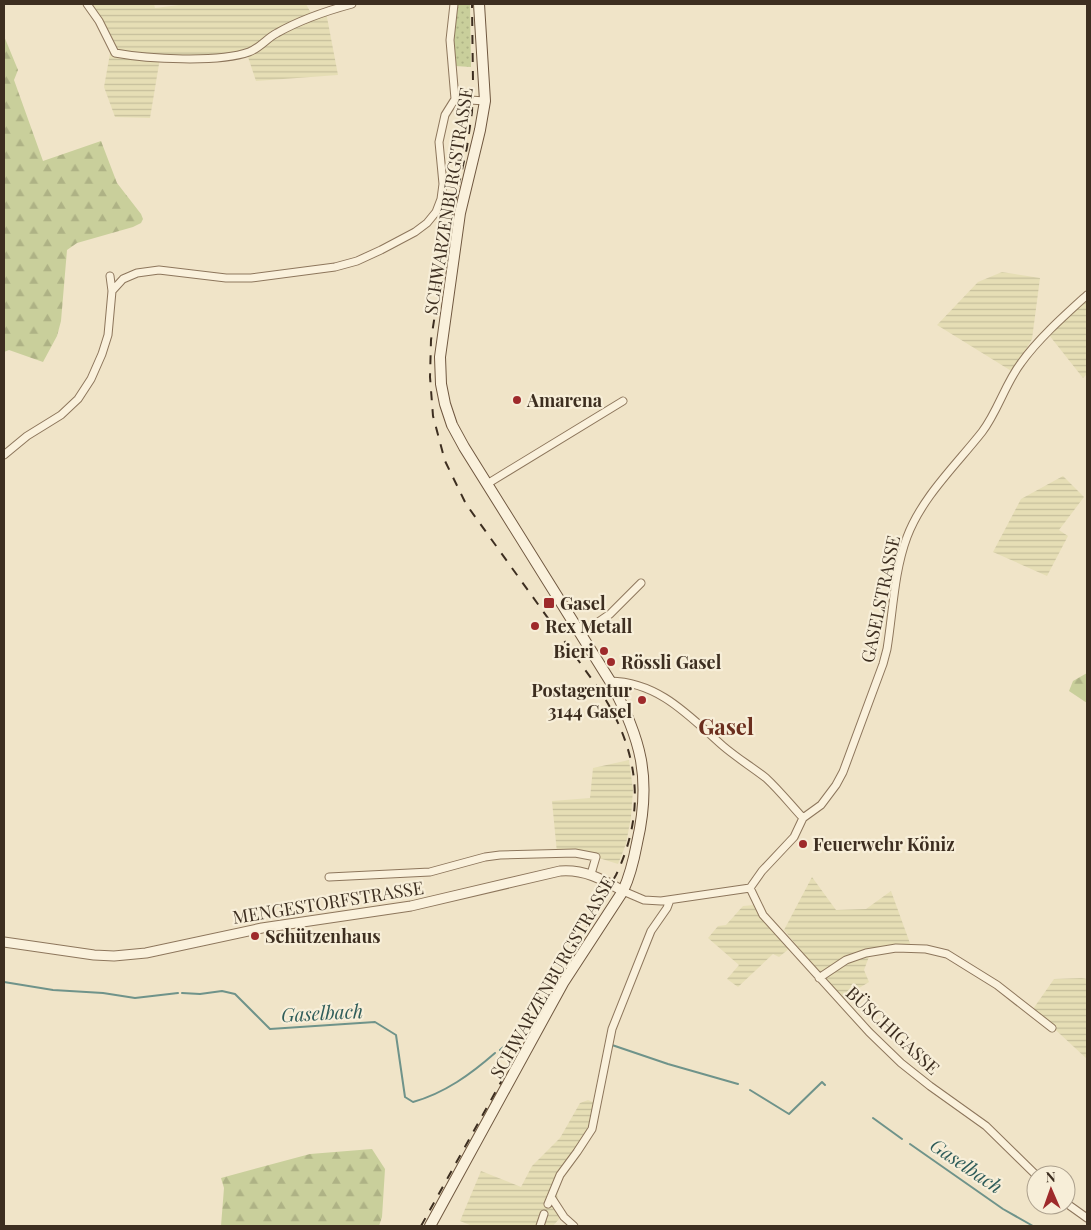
<svg xmlns="http://www.w3.org/2000/svg" width="1091" height="1230" font-family="'Playfair Display',serif">
<defs>
<pattern id="farmland-rules" width="6" height="5" patternUnits="userSpaceOnUse" patternTransform="scale(1.25)"><rect width="6" height="5" fill="#e6deb5"/><path d="M0 2.5h6" fill="none" stroke="#c6bf9b"/></pattern>
<pattern id="grass-dots" width="8" height="8" patternUnits="userSpaceOnUse" patternTransform="scale(1.25)"><rect width="8" height="8" fill="#c9cf9b"/><path d="M2 2h.1M6 6h.1" fill="none" stroke="#aeb285" stroke-width="1.8" stroke-linecap="round"/></pattern>
<pattern id="forest-firs" width="22" height="20" patternUnits="userSpaceOnUse" patternTransform="scale(1.25)"><rect width="22" height="20" fill="#c9cf9b"/><path d="M5 1l3.5 6h-7zM16 11l3.5 6h-7z" fill="#aeb285"/></pattern>
</defs>
<rect width="100%" height="100%" fill="#f0e4c8"/>
<path fill="url(#farmland-rules)" d="M87 4H154L155 8 187 4H306L312 15 326 12 338 75 256 81 247 54 160 58 150 118 115 117 104 87 111 48Z
M1002 272 1040 278 1032 339 1013 372 937 325 978 282Z
M1087 298V374L1083 378 1049 335Z
M1063 476 1084 497 1059 530 1068 536 1047 576 993 552 1021 499Z
M629 760 633 790 631 817 626 844 618 864 586 854 557 853 552 801 590 798 593 768Z
M812 877 836 910 866 909 891 891 911 946 870 954 864 970 869 982 841 999 784 930Z
M754 905 759 914 790 948 779 957 773 954 738 987 727 979 739 965 708 938 718 926 726 925 743 906Z
M1082 978 1087 979V1059L1033 1009 1054 979Z
M588 1100 595 1103 587 1145 561 1181 557 1191 559 1219 553 1226H472L460 1221 481 1171 521 1187 532 1166 560 1138 580 1103Z"/>
<path fill="url(#grass-dots)" d="M458 4H470L471 67 455 66 454 35Z"/>
<path fill="url(#forest-firs)" d="M4 36 18 70 14 80 43 161 101 141 117 183 141 214 143 219 141 223 133 227 77 243 67 250 61 321 57 336 43 362 9 350 4 352Z
M1087 673V703L1069 691 1073 681Z
M372 1149 385 1169 382 1217 379 1226H221L224 1188 221 1178 310 1154Z"/>
<g fill="none" stroke-linecap="round" stroke-linejoin="round">
<path stroke="#6f938a" stroke-width="2" d="M4 982 53 990 103 993 135 998 178 993
M182 993 200 994 222 991 235 994 270 1029 375 1022 396 1035 405 1097 413 1102C445 1093 471 1074 495 1053
M612 1045 668 1064 738 1084
M500 1050 521 1031
M750 1090 789 1114 822 1082 825 1085
M873 1118 902 1139
M910 1144 1003 1209 1033 1226"/>
<g stroke="#8d765c" stroke-width="9">
<path id="minor" d="M87 4 99 21 115 53C148 59 218 63 249 52 260 48 267 38 277 33 300 20 326 11 352 4
M455 99 485 101
M110 276 112 291
M4 455 27 436 61 415 78 399 91 379 102 354 108 335 112 291 123 279 137 273 159 270 226 278H251L335 267 357 261 381 250 415 232 427 223 436 212 441 199 443 184 439 142 445 115 455 99 450 40 454 4
M487 484 623 401
M581 634 610 614 641 583
M610 681C659 682 689 716 723 746 737 758 752 767 766 778 779 790 791 805 803 818
M329 877 430 872 485 857 500 855 575 853 596 857 591 874
M750 888 763 915 869 1032 901 1063 930 1086 986 1126 1036 1175
M623 891 644 900 661 901 750 888 762 871 794 837 803 818 821 805 836 785 843 772 883 664 887 649C893 612 894 572 907 537 922 497 956 465 982 432 998 411 1005 384 1021 363 1038 339 1065 315 1087 295
M819 978 846 960 866 953 896 948 926 949 947 954 997 985 1052 1028
M551 1197 564 1217 574 1226
M1066 1203 1087 1218
M548 1204 560 1175 577 1152 592 1129 612 1029 651 931 667 908 670 900
M540 1226 544 1214"/>
</g>
<g stroke="#8d765c" stroke-width="11">
<path id="tertiary" d="M4 942 94 955 114 956 146 953 262 928 411 906 560 871C584 869 602 879 623 891"/>
</g>
<g stroke="#6f573f" stroke-width="12">
<path id="secondary" d="M430 1226 563 983 623 891C630 876 634 859 637 843 652 778 641 738 610 681L464 447 452 425 445 404 441 384 440 357 460 213 480 130 485 101 479 4"/>
</g>
<use href="#minor" stroke="#faf1dc" stroke-width="7"/>
<use href="#tertiary" stroke="#faf1dc" stroke-width="9"/>
<use href="#secondary" stroke="#faf1dc" stroke-width="10"/>
<path stroke="#3d2e20" stroke-width="2" stroke-dasharray="9 9" stroke-linecap="butt" d="M421 1226 616 875C648 808 638 745 596 685L466 504 445 461 433 416 430 377 431 340 446 243 467 147 472 112 473 83 472 4"/>
</g>
<g fill="#9e2a2b" stroke="#f7eed8" stroke-width="2">
<circle cx="517" cy="400" r="5"/>
<rect x="543" y="597" width="12" height="12" rx="2.5"/>
<circle cx="535" cy="626" r="5"/>
<circle cx="604" cy="651" r="5"/>
<circle cx="611" cy="662" r="5"/>
<circle cx="642" cy="700" r="5"/>
<circle cx="803" cy="844" r="5"/>
<circle cx="255" cy="936" r="5"/>
</g>
<g text-anchor="middle" dominant-baseline="central" stroke-width="4.5" stroke-linejoin="round" paint-order="stroke">
<g font-size="18" fill="#3d2e20" stroke="#f7eed8">
<text transform="translate(448 201) rotate(-81)">SCHWARZENBURGSTRASSE</text>
<text transform="translate(880 599) rotate(-78)">GASELSTRASSE</text>
<text transform="translate(328 902) rotate(-9)">MENGESTORFSTRASSE</text>
<text transform="translate(552 977) rotate(-60)">SCHWARZENBURGSTRASSE</text>
<text transform="translate(893 1030) rotate(43)">BÜSCHIGASSE</text>
</g>
<g font-size="18" font-weight="bold" fill="#3d2e20" stroke="#f7eed8" text-anchor="start">
<text x="527" y="400">Amarena</text>
<text x="560" y="603">Gasel</text>
<text x="545" y="626">Rex Metall</text>
<text x="594" y="651" text-anchor="end">Bieri</text>
<text x="621" y="662">Rössli Gasel</text>
<text x="632" y="690" text-anchor="end">Postagentur<tspan x="632" dy="21">3144 Gasel</tspan></text>
<text x="813" y="844">Feuerwehr Köniz</text>
<text x="265" y="936">Schützenhaus</text>
</g>
<g font-size="19" font-style="italic" fill="#2f5d5a" stroke="#f7eed8">
<text transform="translate(322 1012) rotate(-3)">Gaselbach</text>
<text transform="translate(967 1165) rotate(34)">Gaselbach</text>
</g>
<g font-size="22" font-weight="bold" fill="#6b2e1e" stroke="#f7eed8">
<text x="726" y="726">Gasel</text>
</g>
</g>
<rect width="1091" height="1230" fill="none" stroke="#3d2e20" stroke-width="10"/>
<g transform="translate(1051 1190) rotate(358)"><circle r="24" fill="#f7eed8" stroke="#ada18e"/>
<path d="M0-4L9 19L0 12L-9 19Z" fill="#9e2a2b"/>
<text y="-8" font-size="14" font-weight="bold" text-anchor="middle" fill="#3d2e20">N</text>
</g>
</svg>
